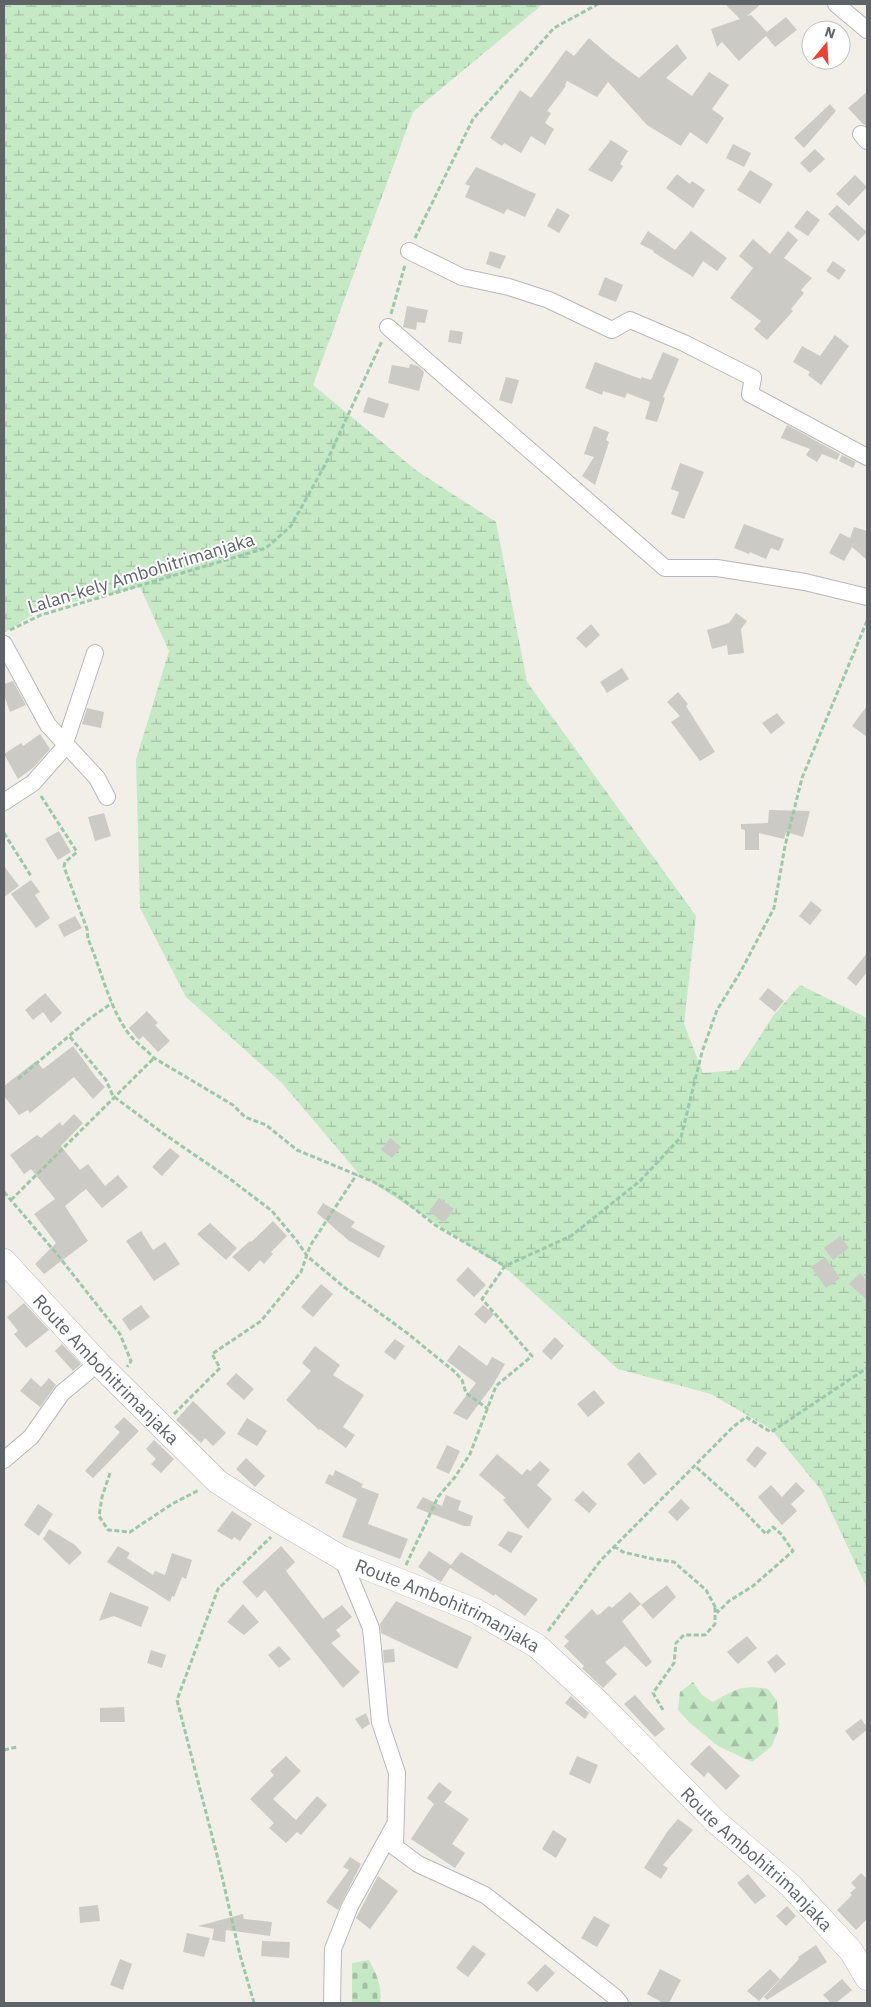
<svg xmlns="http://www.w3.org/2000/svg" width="871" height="2007" font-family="'IBM Plex Sans',sans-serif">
<defs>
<pattern id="forest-firs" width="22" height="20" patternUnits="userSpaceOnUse" patternTransform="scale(1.25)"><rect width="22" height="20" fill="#c5e8c5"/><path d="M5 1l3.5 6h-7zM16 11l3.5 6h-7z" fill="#a3c0a4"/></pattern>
<pattern id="wetland-marsh" width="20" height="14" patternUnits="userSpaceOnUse" patternTransform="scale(1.25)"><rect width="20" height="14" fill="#c5e8c5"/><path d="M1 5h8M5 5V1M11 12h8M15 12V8" fill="none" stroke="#a3c0a4"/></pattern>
<pattern id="cemetery-stones" width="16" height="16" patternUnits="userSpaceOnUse" patternTransform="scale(1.25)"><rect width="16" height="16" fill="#c5e8c5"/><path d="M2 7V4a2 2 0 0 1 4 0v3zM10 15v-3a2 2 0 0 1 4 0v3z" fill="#a3c0a4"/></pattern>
</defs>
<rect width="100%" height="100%" fill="#f1efe8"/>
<path fill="url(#forest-firs)" d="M693 1682 702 1695 713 1702C734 1690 742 1684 768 1689L777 1701 779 1728 772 1746 752 1762 718 1746 690 1723 678 1710 680 1692Z"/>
<path fill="url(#wetland-marsh)" d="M4 4H543L413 112 313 385 417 471 496 522 527 682 696 916 684 1024 703 1073 738 1070 773 1016 800 985 867 1018V1588L821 1490 771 1429 711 1394 618 1369 509 1271 359 1174 282 1083 186 997 140 908 136 760 169 651 140 587 41 609 4 633Z"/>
<path fill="url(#cemetery-stones)" d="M369 1960C376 1973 383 1988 380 2003H352V1963Z"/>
<path fill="#cccac5" d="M725 4H761L747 16 751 15 767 32 786 17 797 30 775 47 766 36 739 61 722 42 717 47 711 29 740 19Z
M589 38 612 58 639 78 677 44 687 58 666 78 692 96 709 72 729 85 712 109 724 118 707 144 690 132 681 146 647 125 608 82 597 97 567 81 565 85 566 86 547 111 551 113 545 123 554 129 545 145 531 136 521 153 504 143 502 146 490 138 520 90 531 98 566 50 574 56Z
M867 92V126L863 124 848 108Z
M830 104 836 111 804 148 794 138Z
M611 140 628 151 620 164 623 166 612 182 588 170Z
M733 144 751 153 744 167 726 158Z
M815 149 825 159 810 173 800 163Z
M476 167 536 194 525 217 507 209 504 214 465 197 470 186 465 184Z
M750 170 773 184 760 204 737 190Z
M677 174 690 184 692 181 705 190 693 208 666 188Z
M855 175 867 187 849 206 836 194Z
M837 205 867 232 858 241 828 214Z
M557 208 570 215 559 233 547 226Z
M807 210 820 220 808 236 794 227Z
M648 231 675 250 691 231 727 258 717 271 703 261 693 277 653 252 654 251 640 244Z
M788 231 798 240 784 258 812 278 801 290 804 293 791 309 793 311 767 340 754 329 761 321 730 298 753 268 739 256 753 239 770 254Z
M490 251 506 256 500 269 486 264Z
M833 261 846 270 839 280 826 271Z
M605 277 623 285 616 302 598 295Z
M407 306 428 310 425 323 417 322 416 330 403 327Z
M450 330 463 332 461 344 448 342Z
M835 335 849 346 821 385 808 375 810 372 793 362 802 346 820 356Z
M663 352 679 359 663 397 665 398 657 422 645 419 650 402 627 393 625 398 603 391 602 395 585 388 595 362 641 379 642 377 651 380Z
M410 364 418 366 424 372 419 391 388 383 392 365 409 368Z
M506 377 519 380 512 404 499 400Z
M368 397 389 404 384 418 363 412Z
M787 425 840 454 837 460 822 454 817 462 806 455 810 449 781 438Z
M594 426 609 432 606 440 609 442 595 485 582 476 594 457 584 454Z
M842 455 856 462 853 468 839 461Z
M680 463 704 472 684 519 671 514 679 492 671 489Z
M744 524 784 539 779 551 771 548 766 559 750 552 749 554 734 548Z
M854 527 867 531V560L852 547 844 561 829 553 840 533 850 538Z
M736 613 747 621 741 629 744 653 728 655 727 645 712 649 707 630 729 623Z
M591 624 600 635 586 648 576 638Z
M622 668 629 679 607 693 600 682Z
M13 681 26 705 10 712 4 695V684Z
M678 692 688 704 686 706 715 752 700 761 671 722 680 716 667 702Z
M867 706V737L852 726Z
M87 708 104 712 101 728 82 724Z
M777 713 785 723 771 734 762 723Z
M40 734 50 749 34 767 18 779 4 754 21 743 23 746Z
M769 810 810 811 803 837 786 832 784 839 759 833V850H745V830L741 829V824L768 823Z
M104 813 111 836 95 841 88 817Z
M59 831 71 852 58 860 45 839Z
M4 866 19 886 4 897Z
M31 880 40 892 35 895 50 918 36 928 11 894Z
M811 901 822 910 810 925 799 916Z
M75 916 82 928 64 937 58 925Z
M867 953V972L856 986 847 978Z
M768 988 784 1001 775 1012 759 999Z
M45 993 62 1013 51 1023 43 1012 33 1020 25 1010Z
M147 1011 158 1023 155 1025 170 1041 158 1052 143 1036 139 1040 129 1028Z
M73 1046 96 1077 105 1087 93 1099 74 1077 30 1113 28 1110 19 1115 4 1096V1086L36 1061 43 1069Z
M74 1114 83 1123 61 1146 80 1170 88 1164 105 1186 118 1175 128 1187 102 1208 86 1189 65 1206 88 1241 44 1274 35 1264 56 1243 34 1214 55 1199 31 1169 24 1174 10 1155 37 1135 41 1138 60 1122 62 1126Z
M390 1138 401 1147 392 1158 381 1150Z
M170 1148 180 1156 162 1176 152 1167Z
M439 1198 454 1209 444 1223 429 1212Z
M323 1203 355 1222 351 1227 385 1246 379 1258 348 1240 317 1213Z
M273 1221 287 1236 271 1252 273 1254 264 1264 260 1260 249 1272 232 1257 250 1241 251 1242Z
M210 1223 237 1248 226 1260 197 1234Z
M141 1231 153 1250 165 1242 180 1264 154 1281 126 1241Z
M840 1236 849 1248 833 1260 824 1248Z
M825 1257 840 1278 826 1288 811 1267Z
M468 1267 486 1285 474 1297 456 1280Z
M860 1273 867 1280V1300L849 1284Z
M321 1284 333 1294 313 1317 301 1307Z
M24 1303 49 1330 26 1348 14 1334 18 1331 7 1317Z
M141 1305 150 1317 130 1331 122 1319Z
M483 1305 494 1314 485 1324 474 1314Z
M555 1337 564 1346 551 1360 542 1351Z
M395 1339 405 1346 395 1360 384 1352Z
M62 1344 81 1364 73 1371 55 1351Z
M459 1345 487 1366 492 1357 505 1364 493 1385 467 1420 453 1413 476 1383 447 1361Z
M315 1346 340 1365 333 1375 364 1395 343 1427 355 1435 346 1448 320 1429 319 1430 286 1400 311 1371 302 1363Z
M236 1373 254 1389 244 1400 226 1384Z
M31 1378 41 1387 49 1378 56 1385 40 1407 20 1391Z
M594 1390 605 1403 588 1417 577 1404Z
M193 1401 226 1433 213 1446 205 1438 201 1443 176 1420Z
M124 1417 139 1431 93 1478 85 1471 120 1432 114 1427Z
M247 1418 267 1431 257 1446 237 1434Z
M154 1440 174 1459 161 1473 151 1464 156 1459 146 1449Z
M447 1445 460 1451 449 1474 436 1468Z
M757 1446 767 1453 755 1468 746 1460Z
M639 1452 657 1474 644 1485 627 1464Z
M497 1454 522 1475 527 1469 530 1471 540 1461 550 1470 537 1485 552 1499 528 1529 503 1500 506 1498 479 1475Z
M246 1458 265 1476 255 1487 236 1469Z
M335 1470 363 1484 361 1487 379 1494 368 1524 408 1539 400 1559 342 1537 357 1499 325 1483 329 1474 333 1476Z
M796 1482 805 1491 791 1504 797 1511 782 1525 758 1497 771 1485 782 1497Z
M583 1491 597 1504 589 1513 574 1500Z
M446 1495 461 1501 458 1510 473 1516 470 1526H464L416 1508 423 1497 442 1506Z
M681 1499 690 1508 677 1521 668 1512Z
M38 1504 53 1514 39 1536 24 1525Z
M232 1511 252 1524 240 1541 234 1537 232 1540 217 1531Z
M49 1529 75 1545 82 1553 69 1565 43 1539Z
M508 1531 523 1536 511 1553 498 1545Z
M118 1546 130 1553 127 1558 153 1575 155 1571 165 1575 172 1553 192 1560 186 1579 182 1577 174 1597 172 1596 170 1602 107 1562Z
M281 1546 295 1562 286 1571 323 1619 342 1605 352 1617 336 1630 341 1636 331 1643 360 1672 343 1688 265 1590 257 1598 242 1582Z
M429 1551 451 1565 461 1552 538 1599 525 1616 495 1594 494 1596 450 1568 441 1582 418 1567Z
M667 1585 676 1597 653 1619 641 1605Z
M110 1592 149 1607 141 1627 114 1616 99 1621Z
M630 1592 641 1604 622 1621 652 1662 646 1667 625 1646 605 1662 617 1674 603 1688 584 1670 582 1669 584 1666 564 1646 569 1641 564 1637 592 1609 597 1615 600 1614 609 1606 612 1608Z
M396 1601 472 1637 457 1669 381 1633 380 1624Z
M243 1604 259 1622 244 1635 227 1622Z
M747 1636 757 1648 738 1664 727 1652Z
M279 1646 291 1659 279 1668 268 1655Z
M394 1649 395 1662 384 1663 383 1650Z
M151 1650 166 1655 162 1668 147 1663Z
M777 1654 786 1664 775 1673 767 1662Z
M635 1695 665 1729 655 1737 624 1704Z
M571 1696 589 1713 585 1719 565 1703Z
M124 1707 125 1722H100V1708Z
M366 1713 370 1724 362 1729 355 1719Z
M861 1719 867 1727V1730L853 1741 845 1731Z
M709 1745 740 1776 726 1790 708 1772 704 1777 690 1764Z
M286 1756 301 1771 273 1799 296 1820 317 1796 327 1805 301 1835 297 1832 286 1843 269 1828 274 1823 250 1799 274 1775 270 1771Z
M577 1756 598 1765 590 1784 569 1774Z
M439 1782 452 1792 444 1802 469 1819 452 1844 465 1853 455 1868 411 1839 434 1804 427 1798Z
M678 1819 693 1830 663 1865 668 1868 661 1879 644 1868 667 1832Z
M553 1830 567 1839 556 1858 542 1849Z
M350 1857 361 1864 338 1910 326 1902 349 1870 343 1867Z
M861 1873 866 1878 867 1876V1919L856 1930 837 1910 852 1895 850 1893 856 1888 851 1883Z
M748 1874 766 1896 755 1904 737 1883Z
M378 1876 398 1891 370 1929 356 1918Z
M98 1905 100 1921 80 1923 79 1907Z
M787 1906 796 1916 786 1926 776 1916Z
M243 1914 244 1919 272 1922 270 1936 226 1930 225 1942 212 1940 214 1929 198 1926Z
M594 1916 610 1925 597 1947 581 1938Z
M187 1933 210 1938 204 1957 183 1952Z
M262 1941 290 1942 289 1958 261 1956Z
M473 1945 486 1954 468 1977 456 1968Z
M816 1945 827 1962 767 2000 764 1997 799 1959 798 1957Z
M120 1959 132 1964 123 1990 110 1985Z
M545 1964 555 1973 537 1992 527 1983Z
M660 1969 681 1980 669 2003H663L647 1994Z
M770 1969 780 1979 759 2001 747 1991Z
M842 1979 852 1990 836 2003H831L823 1995Z"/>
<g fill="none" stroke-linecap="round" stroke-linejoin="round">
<g stroke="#b5b8bc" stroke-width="18">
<path id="street" d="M836 4 867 30
M861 134 867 141
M409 251 462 277 509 287 549 300 612 330 630 320 684 343 753 378 750 394 867 457
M388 327 665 568H717L805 582 867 597
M4 644 48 725 97 778 107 797
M4 802 33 783 63 749 95 653
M4 1460 31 1437 62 1393 98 1363
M342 1558 371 1628 380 1722 397 1773 395 1847 418 1864 485 1895 615 1997 620 2003
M332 2003 333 1949 350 1906 394 1826"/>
</g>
<g stroke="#b6babf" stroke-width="25">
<g id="secondary">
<path id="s1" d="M4 1261 98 1363 218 1482 284 1524 342 1558 476 1611 537 1646 598 1702 715 1821 790 1885 851 1951 867 1978"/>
</g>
</g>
<path stroke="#9cc7a9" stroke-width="3" stroke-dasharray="5 2.5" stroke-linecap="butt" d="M415 238 473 119 554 28 598 4
M391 314 405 265
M10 630 41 615 266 548 291 526 326 463 382 341
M41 796 77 852 65 862 64 867 87 929 88 939C101 969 108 1003 126 1030 134 1042 145 1048 154 1058L233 1105 245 1117 266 1125 297 1150 374 1182 397 1195 435 1225 505 1266
M4 833 31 876
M70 1037 106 1080 113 1096 164 1134 230 1179 272 1211 297 1241 307 1256 344 1287 407 1333 455 1372 462 1380 466 1393 488 1409
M18 1079 89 1019 112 1003
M4 1192 56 1253 120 1334 131 1361 127 1367
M11 1200 154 1058
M174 1414 220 1368 212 1354 261 1321 301 1272 310 1246 357 1174
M110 1473 102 1497 99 1516 108 1530 130 1532 172 1504 199 1490
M614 1546 623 1552 653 1559 674 1562 706 1590 718 1612 729 1601 753 1586 793 1551 781 1534 773 1527 766 1534 734 1501 695 1466
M406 1565 438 1497 455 1477 470 1454 496 1386 532 1356 482 1299 505 1266 571 1236 640 1181 681 1137 702 1052 717 1010 741 971 774 908 785 846 802 778 867 621
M548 1631 601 1560 733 1427 746 1417 771 1432 867 1368
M663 1710 653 1693 674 1663 676 1643 684 1635H705L715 1624V1607
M4 1750 17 1747
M254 2003 240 1955 218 1859 177 1700 218 1589 271 1537"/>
<use href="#street" stroke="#fff" stroke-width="16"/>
<use href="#secondary" stroke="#fff" stroke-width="24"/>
</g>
<g text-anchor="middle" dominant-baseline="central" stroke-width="4" stroke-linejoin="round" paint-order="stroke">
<g font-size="18" fill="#5f6368" stroke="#fff">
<text transform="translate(141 573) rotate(-17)">Lalan-kely Ambohitrimanjaka</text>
<text stroke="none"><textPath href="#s1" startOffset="149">Route Ambohitrimanjaka</textPath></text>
<text stroke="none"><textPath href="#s1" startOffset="569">Route Ambohitrimanjaka</textPath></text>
<text stroke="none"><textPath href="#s1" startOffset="974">Route Ambohitrimanjaka</textPath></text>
</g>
</g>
<rect width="871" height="2007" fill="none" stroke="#5f6368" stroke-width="10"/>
<g transform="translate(826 45) rotate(18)"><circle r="24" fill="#ffffff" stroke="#bfc1c3"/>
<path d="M0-4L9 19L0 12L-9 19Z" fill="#ea4335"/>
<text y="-8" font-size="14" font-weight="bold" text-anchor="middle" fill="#5f6368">N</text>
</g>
</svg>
